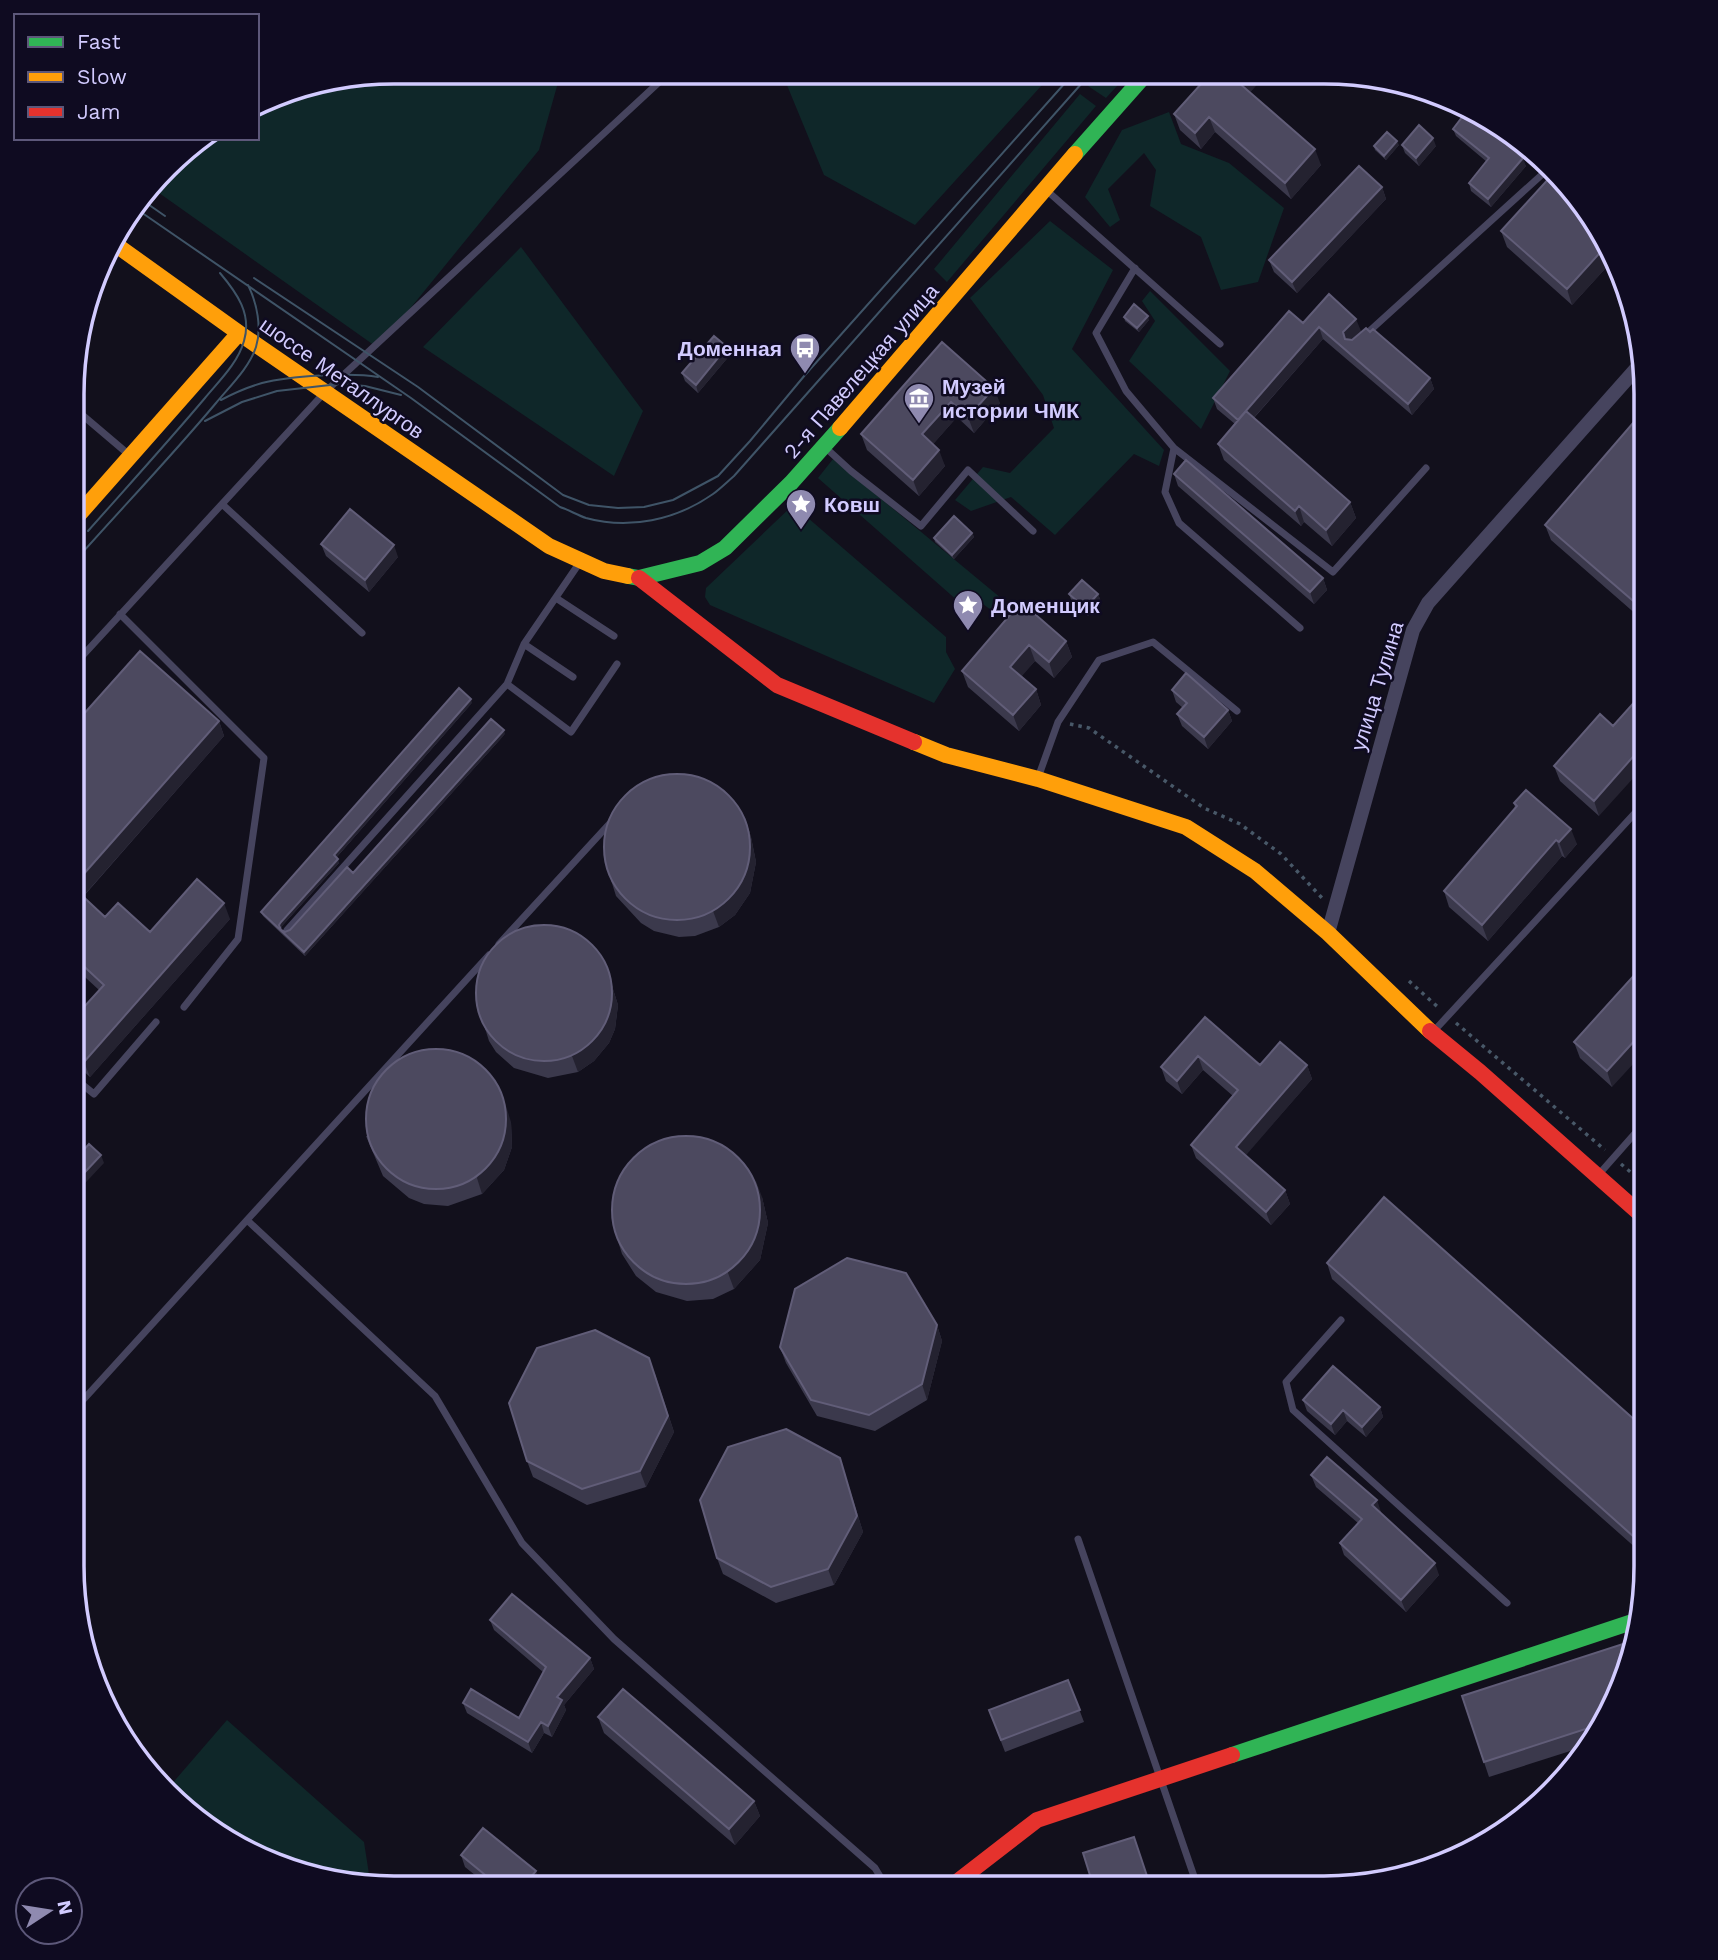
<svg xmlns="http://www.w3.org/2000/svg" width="1718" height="1960" font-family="'Work Sans',sans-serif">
<rect width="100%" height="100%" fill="#12101c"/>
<path fill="#0f2729" d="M394 72H561L539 150 378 348 152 188 182 151 205 138H257V108L290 89Z
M782 73 1052 74 915 225 824 175Z
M1099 74H1128L1106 98 1088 86Z
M1080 94 1096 106 947 282 934 269Z
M1169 112 1181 144 1229 163 1284 208 1258 282 1221 290 1201 237 1150 206 1156 170 1144 153 1108 189 1120 220 1110 227 1085 197 1122 130Z
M1050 221 1113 270 1072 349 1164 450 1159 466 1134 454 1055 535 1011 497 971 511 955 500 983 467 1010 473 1054 428 1043 395 970 298Z
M521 247 643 411 614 476 423 347Z
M1150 291 1230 371 1201 429 1129 361 1155 321 1142 301Z
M833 459 1013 608 995 613 983 604 967 609 818 478Z
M793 505 946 637V652L955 669 934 703 710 605 705 597 706 588Z
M227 1720 364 1842 371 1887 233 1845 170 1786Z"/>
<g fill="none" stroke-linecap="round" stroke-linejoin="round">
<path stroke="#485868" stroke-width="3.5" stroke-dasharray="3.5 5" stroke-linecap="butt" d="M1070 724 1089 728 1204 808 1240 824 1281 854 1323 899
M1409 981 1440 1009
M1456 1023 1605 1150
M1621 1164 1646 1185"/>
<path stroke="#46445e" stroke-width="7" d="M1045 189 1220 344
M1135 268 1096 333 1126 391 1174 448 1165 492 1179 523 1300 628
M1364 336 1547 170
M74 408 127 453
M1174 448 1333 572 1426 468
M827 449 851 471 921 526 968 470 1033 531
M222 504 362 633
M580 562 524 644 507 684 571 732 617 664
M556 598 614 636
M120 614 264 758 238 939 184 1007
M524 644 573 677
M74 665 325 392 669 73
M1039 775 1058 722 1099 660 1153 642 1237 711
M287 930 507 684
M499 944 612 821
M489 955 247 1220 435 1396 522 1543 614 1639 875 1868 887 1888
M1433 1032 1646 801
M73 1077 94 1094 156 1022
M1600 1173 1646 1121
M1341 1320 1286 1382 1293 1410 1507 1603
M73 1411 247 1220
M1078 1539 1198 1888"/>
<path stroke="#46445e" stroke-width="14" d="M1328 933 1413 630 1428 603 1643 361"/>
<path stroke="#30b455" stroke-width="16" d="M1075 154 1146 74
M628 576 639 578 700 563 725 548 791 483 840 428
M1232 1755 1635 1621"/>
<path stroke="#ff9f0a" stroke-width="16" d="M239 333 549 546 604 571 628 576
M840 428 1075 154
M74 520 239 333 112 242
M914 742 946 755 1038 779 1186 827 1255 871 1328 933 1430 1031"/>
<path stroke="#e5322d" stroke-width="16" d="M639 578 777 685 914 742
M1430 1031 1480 1072 1646 1219
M949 1888 1037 1820 1232 1755"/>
<path stroke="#3f5467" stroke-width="2" d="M142 200 165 216
M135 208 411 398 560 507C569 510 577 515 586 518 629 530 676 520 713 494 720 489 727 482 734 476L1090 74
M254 278 418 387 563 495 589 505 618 508 644 507 673 500 718 476 750 441 805 375 1073 74
M221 400C234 393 248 387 262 383 289 376 351 372 378 377
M205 421 242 402 277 391 339 384 365 386 401 395
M88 531C127 487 167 443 205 398 219 381 238 363 244 341 252 314 237 293 220 273
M74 562C121 509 170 458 216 403 230 386 249 368 256 347 262 328 257 303 248 285"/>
</g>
<path fill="#3b394c" d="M1210 74H1259L1261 80 1250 92 1321 165 1291 199 1215 132 1201 149 1180 130 1174 114Z
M1450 106 1463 111 1460 115Z
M1453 129 1505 137 1508 145 1526 166 1491 207 1471 191 1469 183 1487 162 1456 136Z
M1399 145 1386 160 1375 150 1374 146Z
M1402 145 1436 146 1419 166 1405 153Z
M1382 187 1386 199 1297 293 1274 272 1269 260Z
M1592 215 1614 259 1572 305 1507 247 1501 231Z
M1124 317 1149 320 1139 332 1125 321Z
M1303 323 1361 331 1352 339 1430 378 1434 389 1412 415 1323 339 1254 418 1350 502 1356 518 1332 546 1304 522 1301 526 1224 460 1218 444 1235 424 1217 409 1213 398Z
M942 342 1000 403 974 433 957 417 933 444 945 466 919 496 867 450 861 434Z
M730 355 698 393 685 381 682 373Z
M1646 408V623L1551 540 1545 525Z
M1174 474 1323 578 1327 590 1314 604 1178 486Z
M972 533 974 537 954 559 935 542 934 538Z
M321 544 398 557 369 592 326 556Z
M1069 594H1098L1101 602 1088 616 1072 602Z
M1021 602 1066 641 1072 657 1054 678 1035 661 1021 676 1036 689 1041 705 1019 731 968 687 962 671Z
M1172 690 1228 710 1232 721 1208 749 1182 726 1177 714 1183 708 1176 702Z
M472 703 336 858 339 863 282 926 281 929 285 932 290 930 505 734 305 956 263 916 261 912Z
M219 721 224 736 83 897 105 917 150 932 230 919 90 1077 73 1062V1019L99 990 74 967V725Z
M1613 726 1599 816 1560 781 1554 766Z
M1514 803 1577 844 1565 858 1562 856 1488 941 1449 907 1444 891 1515 808Z
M746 821 751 837 756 862 750 893 735 915 719 927 695 936 679 937 654 931 641 923 616 896 611 880Z
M1646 962 1612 1087 1580 1058 1574 1042Z
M608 973 618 1005 615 1029 609 1043 594 1061 578 1072 548 1078 514 1068 496 1052 489 1041 484 1025Z
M1205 1017 1260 1065H1307L1312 1079 1245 1155 1285 1190 1290 1204 1271 1225 1196 1158 1191 1145 1233 1096 1203 1070 1182 1094 1166 1081 1161 1067Z
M511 1122 512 1147 504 1170 482 1194 448 1206 424 1204 409 1198 383 1176 366 1136Z
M762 1197 768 1223 760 1260 734 1289 713 1299 687 1301 656 1292 636 1276 622 1254 617 1238Z
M1327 1263 1646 1430V1557L1332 1279Z
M937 1325 942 1341 927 1400 875 1431 817 1416 786 1363 780 1347Z
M655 1374 674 1432 646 1487 587 1505 533 1477 527 1461Z
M1303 1400 1380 1407 1383 1417 1366 1437 1347 1421 1335 1435 1307 1411Z
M845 1474 863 1532 834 1585 776 1603 723 1574 717 1558Z
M1311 1475 1381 1512H1380L1439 1575 1406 1612 1344 1555 1340 1543 1358 1523 1316 1487Z
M490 1620 590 1658 594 1669 564 1705 566 1710 552 1737 544 1733 532 1753 467 1713 463 1703 519 1718 543 1672 494 1630Z
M1629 1642 1603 1727 1586 1746 1489 1777 1484 1762Z
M1068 1680 1084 1722 1005 1752 989 1710Z
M598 1717 754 1801 760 1816 735 1845 604 1733Z
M461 1855 540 1883 536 1888H491L465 1867Z"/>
<path fill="#242230" d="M1247 74H1259L1261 80 1245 98 1239 83Z
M1209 117 1215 132 1201 149 1195 133Z
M1433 138 1436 146 1419 166 1416 158Z
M1397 141 1399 145 1386 160 1384 156Z
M1315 149 1321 165 1291 199 1285 183Z
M1523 158 1526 166 1491 207 1488 199Z
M1382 187 1386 199 1297 293 1292 282Z
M1607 245 1614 259 1572 305 1567 289Z
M1148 316 1149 320 1139 332 1137 328Z
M1356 319 1361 331 1347 344 1345 339 1343 332Z
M1319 327 1323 339 1242 431 1238 420Z
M727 347 730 355 698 393 696 385Z
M1430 378 1434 389 1412 415 1408 404Z
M994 388 1000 403 974 433 968 417Z
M951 402 957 417 928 450 922 434Z
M939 450 945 466 919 496 913 480Z
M1350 502 1356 518 1332 546 1326 530Z
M1299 506 1304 522 1301 526 1295 511Z
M972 533 974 537 954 559 952 555Z
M394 545 398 557 369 592 365 580Z
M1323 578 1327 590 1314 604 1310 592Z
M1098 594 1101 602 1088 616 1085 608Z
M1066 641 1072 657 1054 678 1049 662Z
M1029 645 1035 661 1016 683 1010 667Z
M1036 689 1041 705 1019 731 1013 715Z
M471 699 472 703 335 859 334 855Z
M1228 710 1232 721 1208 749 1204 737Z
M219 721 224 736 78 902 74 891V885Z
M504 730 505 734 305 956 304 952Z
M1646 742V764L1599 816 1594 801Z
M746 821 751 837 756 862 750 893 735 915 719 927 713 911Z
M1571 829 1577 844 1565 858 1559 842Z
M1556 840 1562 856 1488 941 1482 925Z
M338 859 339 863 282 926 281 929 279 925 281 922Z
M224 903 230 919 90 1077 84 1062Z
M603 958 618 1005 615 1029 609 1043 594 1061 578 1072 572 1056Z
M1646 1028V1050L1612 1087 1607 1071Z
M1198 1056 1203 1070 1182 1094 1177 1081Z
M1307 1065 1312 1079 1241 1161 1236 1147Z
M506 1106 511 1122 512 1147 504 1170 482 1194 477 1178Z
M101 1155 104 1163 73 1196V1185Z
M756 1181 762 1197 768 1223 760 1260 734 1289 728 1273Z
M1285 1190 1290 1204 1271 1225 1266 1212Z
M937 1325 942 1341 927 1400 922 1384Z
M649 1358 674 1432 646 1487 640 1471Z
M1380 1407 1383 1417 1366 1437 1362 1427Z
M1343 1410 1347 1421 1335 1435 1331 1424Z
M840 1458 863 1532 834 1585 828 1569Z
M1377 1500 1381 1512 1377 1517 1372 1505Z
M1435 1563 1439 1575 1406 1612 1401 1600Z
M590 1658 594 1669 564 1705 566 1710 552 1737 548 1726 557 1697Z
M541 1722 544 1733 532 1753 528 1742Z
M754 1801 760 1816 735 1845 729 1829Z
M536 1871 540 1883 536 1888H522Z"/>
<path fill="#4c495f" stroke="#615d78" stroke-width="2" d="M1210 74H1247L1239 83 1315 149 1285 183 1209 117 1195 133 1174 114Z
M1466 112 1483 119 1505 137 1502 140 1523 158 1488 199 1469 183 1489 158 1453 129Z
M1419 125 1433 138 1416 158 1402 145Z
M1387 132 1397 141 1384 156 1374 146Z
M1359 166 1382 187 1292 282 1269 260Z
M1552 175 1592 215 1607 245 1567 289 1501 231Z
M1329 294 1356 319 1343 332 1345 339 1352 340 1366 328 1370 332 1373 329 1430 378 1408 404 1319 327 1238 420 1213 398 1289 311 1303 323Z
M1134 304 1148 316 1137 328 1124 317Z
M714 336 727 347 696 385 682 373Z
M942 342 994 388 968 417 951 402 922 434 939 450 913 480 861 434Z
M1646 408V612L1545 525Z
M1246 411 1350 502 1326 530 1299 506 1295 511 1218 444Z
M1186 460 1323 578 1310 592 1174 474Z
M350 509 394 545 365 580 321 544Z
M954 516 972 533 952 555 934 538Z
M1082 580 1098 594 1085 608 1069 594Z
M1021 602 1066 641 1049 662 1029 645 1010 667 1036 689 1013 715 962 671Z
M140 651 219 721 74 885V725Z
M1186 673 1228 710 1204 737 1177 714 1187 703 1172 690Z
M459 688 471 699 334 855 338 859 281 922 279 925 281 930 285 932 290 930 347 867 353 873 491 719 504 730 304 952 261 912Z
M1646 689V742L1594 801 1554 766 1600 714 1613 726Z
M604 847a73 73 0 1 1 146 0a73 73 0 1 1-146 0Z
M1526 790 1571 829 1559 842 1556 840 1482 925 1444 891 1517 806 1514 803Z
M197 879 224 903 84 1062 73 1052V1019L104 985 74 957V888L105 917 118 903 150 932Z
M476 993a68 68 0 1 1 136 0a68 68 0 1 1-136 0Z
M1646 962V1028L1607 1071 1574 1042Z
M1205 1017 1260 1065 1280 1042 1307 1065 1236 1147 1285 1190 1266 1212 1191 1145 1238 1090 1198 1056 1177 1081 1161 1067Z
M366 1119a70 70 0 1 1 140 0a70 70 0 1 1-140 0Z
M612 1210a74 74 0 1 1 148 0a74 74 0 1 1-148 0Z
M89 1144 101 1155 73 1185V1162Z
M1384 1197 1646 1430V1542L1643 1545 1327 1263Z
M847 1258 906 1273 937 1325 922 1384 869 1415 811 1400 780 1347 795 1289Z
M595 1330 649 1358 668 1416 640 1471 582 1489 527 1461 509 1403 537 1348Z
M1333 1366 1380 1407 1362 1427 1343 1410 1331 1424 1303 1400Z
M786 1429 840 1458 857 1516 828 1569 771 1587 717 1558 700 1500 728 1447Z
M1327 1457 1377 1500 1372 1505 1435 1563 1401 1600 1340 1543 1362 1519 1311 1475Z
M512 1594 590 1658 557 1697 562 1700 548 1726 541 1722 528 1742 463 1703 471 1689 519 1718 546 1667 490 1620Z
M1629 1642 1604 1723 1484 1762 1462 1696Z
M1068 1680 1080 1710 1001 1740 989 1710Z
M623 1689 754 1801 729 1829 598 1717Z
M483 1828 536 1871 522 1888H501L461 1855Z
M1134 1837 1151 1888H1094L1083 1853Z"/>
<defs>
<g id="bus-pin" transform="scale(1.575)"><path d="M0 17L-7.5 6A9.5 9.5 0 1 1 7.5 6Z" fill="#8f8ab0" stroke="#0f0b21"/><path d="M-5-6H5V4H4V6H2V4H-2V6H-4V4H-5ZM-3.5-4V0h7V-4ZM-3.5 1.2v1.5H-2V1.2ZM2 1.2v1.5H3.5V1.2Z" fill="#fff"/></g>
<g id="museum-pin" transform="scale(1.575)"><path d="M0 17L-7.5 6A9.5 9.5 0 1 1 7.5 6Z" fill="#8f8ab0" stroke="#0f0b21"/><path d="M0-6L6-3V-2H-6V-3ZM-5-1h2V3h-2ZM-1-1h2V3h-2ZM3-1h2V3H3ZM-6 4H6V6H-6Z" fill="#fff"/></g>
<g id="sight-pin" transform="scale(1.575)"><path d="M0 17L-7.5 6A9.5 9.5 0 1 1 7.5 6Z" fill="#8f8ab0" stroke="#0f0b21"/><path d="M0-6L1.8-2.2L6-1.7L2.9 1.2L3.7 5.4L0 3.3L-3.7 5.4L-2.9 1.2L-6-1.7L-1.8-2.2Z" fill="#fff"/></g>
</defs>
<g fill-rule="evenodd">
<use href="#bus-pin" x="805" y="348"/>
<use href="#museum-pin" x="919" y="398"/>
<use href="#sight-pin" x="801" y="504"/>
<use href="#sight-pin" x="968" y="605"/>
</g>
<g text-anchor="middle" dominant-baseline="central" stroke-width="5" stroke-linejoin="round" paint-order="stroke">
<g font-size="21" font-weight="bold" fill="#d2cbff" stroke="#0f0b21" text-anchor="start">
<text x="782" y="348" text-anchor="end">Доменная</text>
<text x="942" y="386">Музей<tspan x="942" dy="24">истории ЧМК</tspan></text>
<text x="824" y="504">Ковш</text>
<text x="991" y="605">Доменщик</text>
</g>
<g font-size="21" fill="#d2cbff" stroke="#0f0b21">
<text transform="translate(861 371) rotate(-49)">2-я Павелецкая улица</text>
<text transform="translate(342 378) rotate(35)">шоссе Металлургов</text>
<text transform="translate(1377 686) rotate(-73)">улица Тулина</text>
</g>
</g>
<path d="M0 0H1718V1960H0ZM394 84H1324A310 310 0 0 1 1634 394V1566A310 310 0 0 1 1324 1876H394A310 310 0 0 1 84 1566V394A310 310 0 0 1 394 84Z" fill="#0f0b21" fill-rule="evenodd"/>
<path fill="none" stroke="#d2cbff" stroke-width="3.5" d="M394 84H1324A310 310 0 0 1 1634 394V1566A310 310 0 0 1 1324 1876H394A310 310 0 0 1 84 1566V394A310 310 0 0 1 394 84Z"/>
<rect x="14" y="14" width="245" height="126" fill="#0f0b21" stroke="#5d587a" stroke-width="2"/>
<rect x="28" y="37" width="35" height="10" fill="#30b455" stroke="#5d587a" stroke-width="2"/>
<text x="77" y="49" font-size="21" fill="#d2cbff">Fast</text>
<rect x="28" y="72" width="35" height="10" fill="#ff9f0a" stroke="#5d587a" stroke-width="2"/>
<text x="77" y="84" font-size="21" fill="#d2cbff">Slow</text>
<rect x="28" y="107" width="35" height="10" fill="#e5322d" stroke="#5d587a" stroke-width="2"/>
<text x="77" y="119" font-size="21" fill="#d2cbff">Jam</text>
<g transform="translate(49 1911) rotate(78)"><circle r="33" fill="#0f0b21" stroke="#5d587a" stroke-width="2"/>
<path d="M0-5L12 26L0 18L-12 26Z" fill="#8f8ab0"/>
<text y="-10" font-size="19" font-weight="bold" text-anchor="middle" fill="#d2cbff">N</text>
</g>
</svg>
